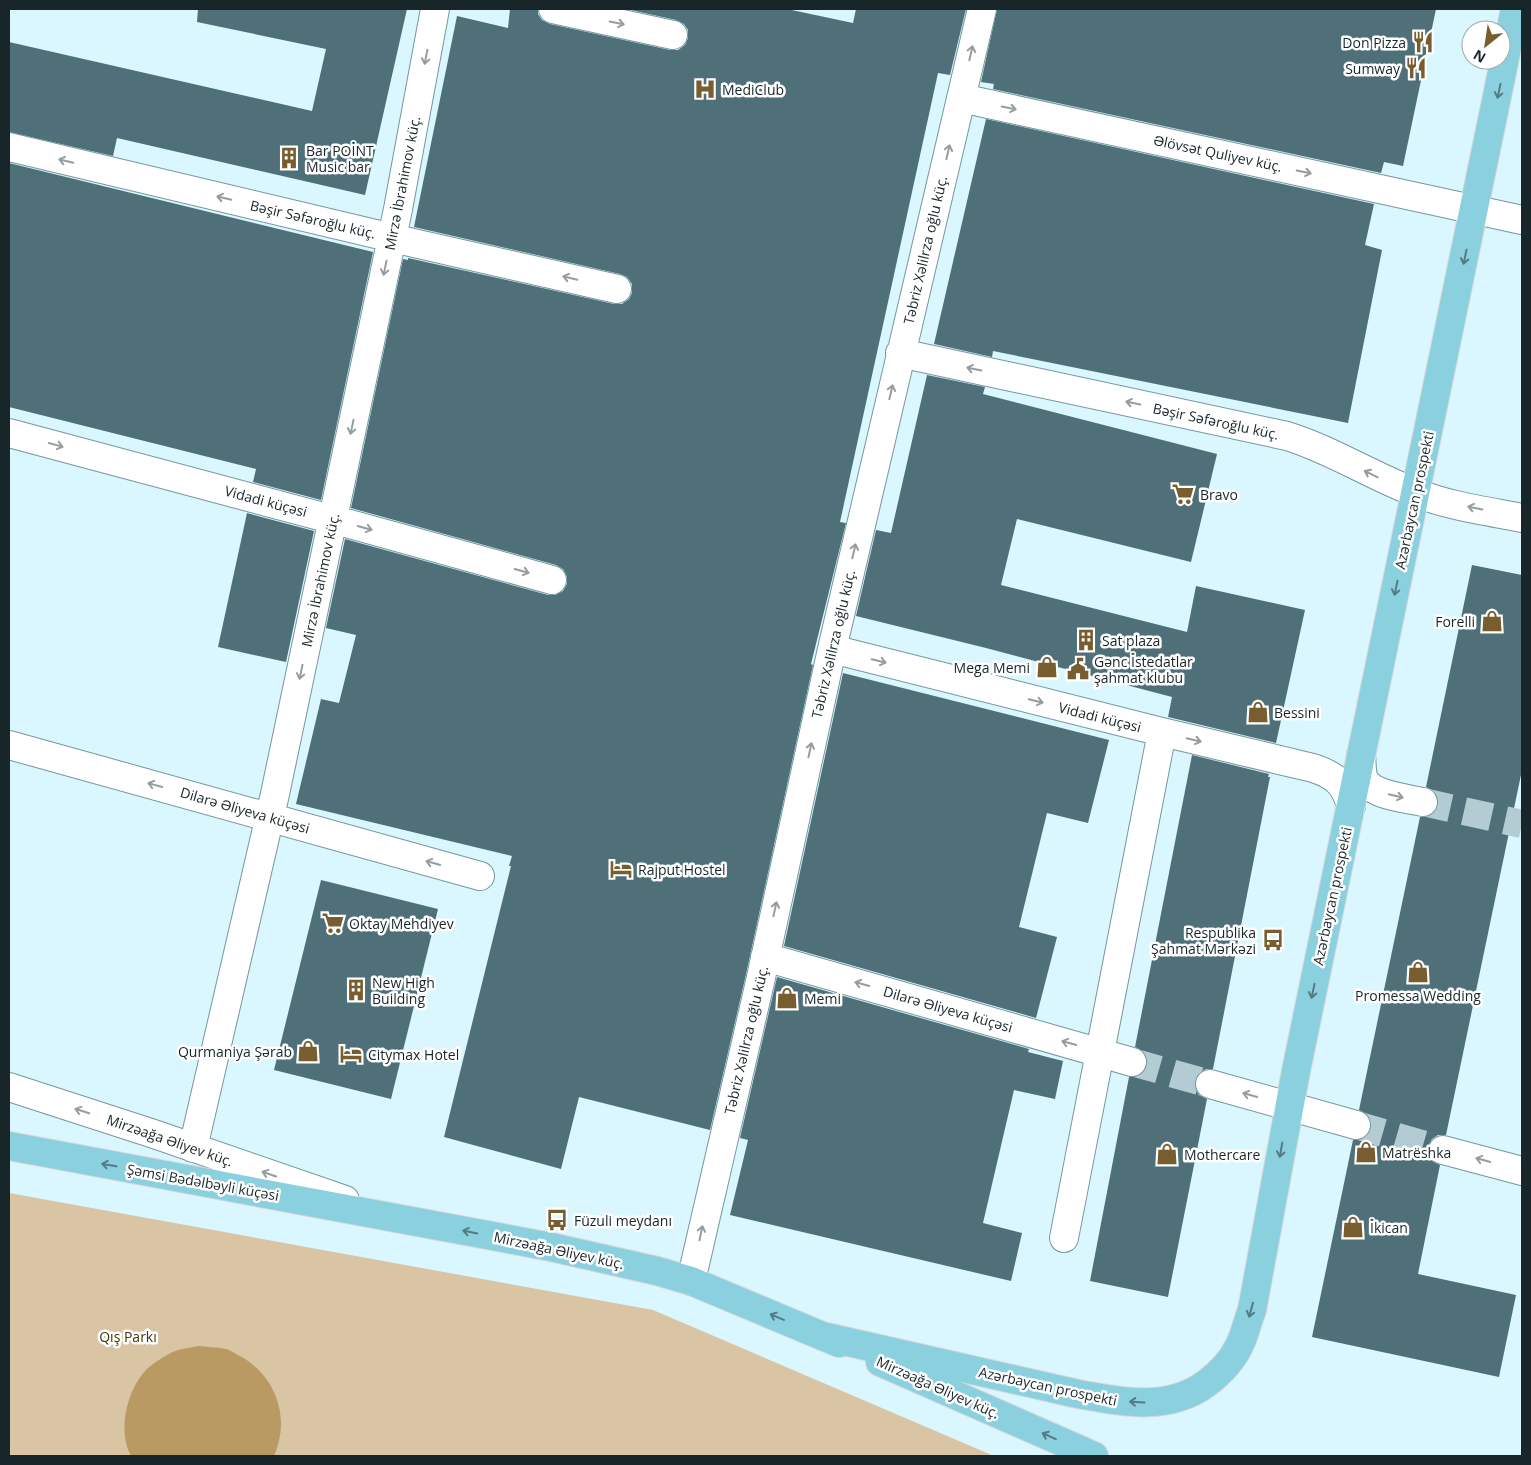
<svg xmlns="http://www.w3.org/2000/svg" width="1531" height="1465" font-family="'Open Sans',sans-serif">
<rect width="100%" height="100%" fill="#daf6fe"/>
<path fill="#d9c5a3" d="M9 1193 653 1310 994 1456H9Z"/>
<path fill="#b99a63" d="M198 1346C207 1347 217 1347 226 1349 231 1350 235 1354 240 1356 276 1376 291 1418 274 1456H131C117 1431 127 1390 146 1370 152 1364 162 1358 169 1354 177 1349 189 1348 198 1346Z"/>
<path fill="#4f7078" d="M198 9H407L365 195 117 138 113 156 9 132V42L312 111 326 49 197 22Z
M510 9H538V14L542 20 550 24 670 50H678L685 45 688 38V30L684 24 676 20 626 9H787L853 23 856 9H966L950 75 938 73 840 522 846 523 811 664 813 665 745 979 710 1130 579 1097 561 1169 444 1137 511 866H509L512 856 296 804 321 699 339 703 356 635 326 628 345 539 548 595H555L563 591 567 584V577L563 569 556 565 351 508 403 259 408 260V258L614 304H622L629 299 632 293V284L627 277 620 274 414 227 457 16 508 28Z
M997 9H1436L1403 166 1384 162 1381 173 993 89 994 84 981 82Z
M986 119 1374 204 1365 245 1382 250 1348 423 993 351 992 357 934 344Z
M9 163 373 252 321 500 253 482 256 469 9 407Z
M927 375 985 387 983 394 1217 454 1191 562 1017 519 1001 585 1187 632 1196 586 1305 610 1276 743 1168 717 1172 697 986 648 856 616 876 530 891 533Z
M247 513 314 531 286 662 218 647Z
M1472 565 1522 575V770L1446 1135H1438L1432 1139 1428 1146V1155L1432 1161 1440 1165 1418 1274 1516 1295 1499 1377 1312 1337 1353 1140H1360L1367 1136 1371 1129V1121L1367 1114 1359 1110 1420 817H1427L1434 813 1438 805V798L1434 791 1426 787Z
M843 673 1109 740 1088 823 1047 813 1019 927 1057 937 1036 1018 784 946Z
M1192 755 1269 774 1268 777H1270L1213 1069H1206L1199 1073 1195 1080V1088L1199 1095 1207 1099 1168 1297 1090 1281 1129 1077H1136L1142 1074 1147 1066V1058L1144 1052 1135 1047Z
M321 880 438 909 391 1099 274 1070Z
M777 977 1029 1049 1028 1052 1063 1061 1055 1099 1014 1090 983 1223 1022 1233 1011 1281 730 1215 748 1140 740 1138Z"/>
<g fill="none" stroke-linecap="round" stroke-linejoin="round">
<path stroke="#b3ccd3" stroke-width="28" stroke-dasharray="28 14" stroke-linecap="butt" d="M1423 802 1522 824
M1132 1062 1210 1084
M1356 1125 1443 1150"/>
<g stroke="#75979f" stroke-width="30">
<path id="minor" d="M553 9 673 35
M961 98 1522 220
M9 147 418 244 617 289
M900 353 1287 436C1332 450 1370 475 1414 492 1448 506 1486 511 1522 518
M9 433 357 526 552 580
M832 649 1162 732 1313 768C1335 775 1345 784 1351 806
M9 745 480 876
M1361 755C1362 763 1361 772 1364 779 1372 796 1406 798 1423 802
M765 957 1132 1062
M1210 1084 1356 1125
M9 1087 154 1134 345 1200
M193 1148 275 794 398 209 435 9
M1443 1150 1522 1171
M1064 1238 1162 732
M691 1281 760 982 832 649 982 9"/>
</g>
<g stroke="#d5d8d8" stroke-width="30">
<path id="major" d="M9 1146 551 1247 657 1271 691 1281 839 1343
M822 1336 1078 1394C1123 1402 1168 1412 1207 1383 1220 1373 1232 1361 1239 1346 1245 1335 1247 1322 1252 1310L1296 1071 1515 9
M880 1362 1094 1456"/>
</g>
<use href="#minor" stroke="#fff" stroke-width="28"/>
<use href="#major" stroke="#8bd0df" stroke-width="28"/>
</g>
<defs><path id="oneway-shaft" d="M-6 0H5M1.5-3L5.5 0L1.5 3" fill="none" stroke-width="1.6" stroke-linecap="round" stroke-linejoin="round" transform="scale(1.25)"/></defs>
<g stroke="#979d9f">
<use href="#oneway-shaft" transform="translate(617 23) rotate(12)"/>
<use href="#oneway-shaft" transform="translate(971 53) rotate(-77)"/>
<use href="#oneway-shaft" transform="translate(426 57) rotate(101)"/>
<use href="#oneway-shaft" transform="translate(1009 108) rotate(12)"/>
<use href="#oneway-shaft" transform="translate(948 152) rotate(-77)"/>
<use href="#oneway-shaft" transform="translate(66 161) rotate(-167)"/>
<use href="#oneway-shaft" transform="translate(1304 172) rotate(12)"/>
<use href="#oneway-shaft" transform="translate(224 198) rotate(-167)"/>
<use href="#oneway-shaft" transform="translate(385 268) rotate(102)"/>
<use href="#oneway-shaft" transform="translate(570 278) rotate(-167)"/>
<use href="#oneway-shaft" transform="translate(974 369) rotate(-168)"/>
<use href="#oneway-shaft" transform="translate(891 392) rotate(-77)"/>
<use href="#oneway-shaft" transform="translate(1133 403) rotate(-168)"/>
<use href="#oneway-shaft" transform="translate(352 427) rotate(102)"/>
<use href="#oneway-shaft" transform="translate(56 445) rotate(15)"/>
<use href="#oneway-shaft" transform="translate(1371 474) rotate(-154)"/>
<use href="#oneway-shaft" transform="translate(1475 508) rotate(-168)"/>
<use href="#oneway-shaft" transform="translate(365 528) rotate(16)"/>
<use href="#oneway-shaft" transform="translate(854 551) rotate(-77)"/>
<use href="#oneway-shaft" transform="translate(522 571) rotate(16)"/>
<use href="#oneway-shaft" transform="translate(879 661) rotate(14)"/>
<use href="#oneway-shaft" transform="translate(301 672) rotate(102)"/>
<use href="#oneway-shaft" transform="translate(1036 701) rotate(14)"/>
<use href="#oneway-shaft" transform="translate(1194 740) rotate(13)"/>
<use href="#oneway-shaft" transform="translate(810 750) rotate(-78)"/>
<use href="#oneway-shaft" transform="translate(155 785) rotate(-165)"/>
<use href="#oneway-shaft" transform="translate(1396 796) rotate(13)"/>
<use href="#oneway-shaft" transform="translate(433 863) rotate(-164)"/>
<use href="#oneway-shaft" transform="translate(775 909) rotate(-78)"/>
<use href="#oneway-shaft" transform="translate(862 984) rotate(-164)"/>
<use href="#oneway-shaft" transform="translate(1069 1043) rotate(-164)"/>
<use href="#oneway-shaft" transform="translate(1250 1095) rotate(-164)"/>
<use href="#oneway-shaft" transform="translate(82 1111) rotate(-162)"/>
<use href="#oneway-shaft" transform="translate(1483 1160) rotate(-164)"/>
<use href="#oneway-shaft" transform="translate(269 1174) rotate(-161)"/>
<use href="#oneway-shaft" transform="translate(701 1233) rotate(-78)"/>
</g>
<g stroke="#527b84">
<use href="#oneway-shaft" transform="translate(1499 91) rotate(102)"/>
<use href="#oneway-shaft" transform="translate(1465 257) rotate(102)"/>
<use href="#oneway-shaft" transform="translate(1396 588) rotate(102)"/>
<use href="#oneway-shaft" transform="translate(1313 991) rotate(102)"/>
<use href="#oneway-shaft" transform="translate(1281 1150) rotate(100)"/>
<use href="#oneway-shaft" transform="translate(109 1165) rotate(-170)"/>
<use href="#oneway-shaft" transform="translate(470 1232) rotate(-169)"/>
<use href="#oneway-shaft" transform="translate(1251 1310) rotate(105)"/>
<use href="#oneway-shaft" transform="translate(777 1317) rotate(-157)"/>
<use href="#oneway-shaft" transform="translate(1137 1402) rotate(-177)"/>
<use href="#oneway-shaft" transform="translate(1049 1436) rotate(-156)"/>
</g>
<defs>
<g id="restaurant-bare" transform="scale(1.725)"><path d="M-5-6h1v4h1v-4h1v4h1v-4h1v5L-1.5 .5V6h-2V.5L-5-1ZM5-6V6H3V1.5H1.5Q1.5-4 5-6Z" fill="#785e2f" stroke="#fff" stroke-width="2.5" paint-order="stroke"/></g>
<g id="hospital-bare" transform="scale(1.725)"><path d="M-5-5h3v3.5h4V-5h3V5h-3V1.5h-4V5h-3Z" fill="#785e2f" stroke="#fff" stroke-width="2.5" paint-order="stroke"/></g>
<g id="building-bare" transform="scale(1.725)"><path d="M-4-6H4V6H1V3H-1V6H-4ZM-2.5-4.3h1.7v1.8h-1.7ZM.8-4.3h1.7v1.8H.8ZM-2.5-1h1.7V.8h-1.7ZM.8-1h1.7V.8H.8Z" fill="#785e2f" stroke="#fff" stroke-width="2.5" paint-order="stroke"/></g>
<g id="supermarket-bare" transform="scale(1.725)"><path d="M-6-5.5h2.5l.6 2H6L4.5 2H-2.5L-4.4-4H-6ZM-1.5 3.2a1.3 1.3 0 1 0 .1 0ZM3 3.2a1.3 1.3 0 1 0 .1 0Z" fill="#785e2f" stroke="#fff" stroke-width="2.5" paint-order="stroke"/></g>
<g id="shop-bare" transform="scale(1.725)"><path d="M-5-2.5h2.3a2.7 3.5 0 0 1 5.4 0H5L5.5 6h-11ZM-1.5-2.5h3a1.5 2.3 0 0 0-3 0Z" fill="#785e2f" stroke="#fff" stroke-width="2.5" paint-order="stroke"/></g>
<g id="civic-bare" transform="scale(1.725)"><path d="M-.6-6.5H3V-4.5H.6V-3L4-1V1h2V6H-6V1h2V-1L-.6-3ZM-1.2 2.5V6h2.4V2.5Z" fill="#785e2f" stroke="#fff" stroke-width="2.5" paint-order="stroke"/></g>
<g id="hotel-bare" transform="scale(1.725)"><path d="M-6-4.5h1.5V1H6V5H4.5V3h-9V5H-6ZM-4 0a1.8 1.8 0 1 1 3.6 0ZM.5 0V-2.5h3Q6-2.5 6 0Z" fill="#785e2f" stroke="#fff" stroke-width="2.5" paint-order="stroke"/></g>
<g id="bus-bare" transform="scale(1.725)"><path d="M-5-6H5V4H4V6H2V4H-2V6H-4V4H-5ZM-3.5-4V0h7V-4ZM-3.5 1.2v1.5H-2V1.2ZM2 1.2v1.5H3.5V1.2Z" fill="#785e2f" stroke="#fff" stroke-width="2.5" paint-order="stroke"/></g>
</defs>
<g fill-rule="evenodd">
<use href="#restaurant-bare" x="1423" y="42"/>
<use href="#restaurant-bare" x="1416" y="68"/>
<use href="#hospital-bare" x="705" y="89"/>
<use href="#building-bare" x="289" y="158"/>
<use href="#supermarket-bare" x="1183" y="494"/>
<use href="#shop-bare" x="1492" y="621"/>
<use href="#building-bare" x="1086" y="640"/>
<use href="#shop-bare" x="1047" y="667"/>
<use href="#civic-bare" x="1078" y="669"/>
<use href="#shop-bare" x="1258" y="712"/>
<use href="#hotel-bare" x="621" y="869"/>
<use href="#supermarket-bare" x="333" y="923"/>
<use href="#bus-bare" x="1273" y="940"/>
<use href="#shop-bare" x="1418" y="972"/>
<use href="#building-bare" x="356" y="990"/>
<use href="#shop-bare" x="787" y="998"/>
<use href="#shop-bare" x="308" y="1051"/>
<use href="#hotel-bare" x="351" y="1054"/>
<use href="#shop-bare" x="1366" y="1152"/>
<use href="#shop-bare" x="1167" y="1154"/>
<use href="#bus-bare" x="557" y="1220"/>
<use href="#shop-bare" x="1353" y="1227"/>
</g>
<g text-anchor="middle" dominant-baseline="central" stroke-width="5" stroke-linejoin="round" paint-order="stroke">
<g font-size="14" fill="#182629" stroke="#fff" text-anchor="start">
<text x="1406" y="42" text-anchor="end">Don Pizza</text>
<text x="1400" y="68" text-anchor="end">Sumway</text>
<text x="722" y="89">MediClub</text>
<text x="306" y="150">Bar POİNT<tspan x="306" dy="16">Music bar</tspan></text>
<text x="1200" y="494">Bravo</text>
<text x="1475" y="621" text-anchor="end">Forelli</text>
<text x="1102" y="640">Sat plaza</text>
<text x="1094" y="661">Gənc İstedatlar<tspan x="1094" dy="16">şahmat klubu</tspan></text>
<text x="1030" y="667" text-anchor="end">Mega Memi</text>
<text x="1274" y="712">Bessini</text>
<text x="638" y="869">Rajput Hostel</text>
<text x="349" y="923">Oktay Mehdiyev</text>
<text x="1256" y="932" text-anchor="end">Respublika<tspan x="1256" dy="16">Şahmat Mərkəzi</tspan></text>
<text x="372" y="982">New High<tspan x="372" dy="16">Building</tspan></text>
<text x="1418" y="995" text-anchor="middle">Promessa Wedding</text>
<text x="804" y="998">Memi</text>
<text x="292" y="1051" text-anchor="end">Qurmaniya Şərab</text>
<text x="368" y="1054">Citymax Hotel</text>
<text x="1382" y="1152">Matrëshka</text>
<text x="1184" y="1154">Mothercare</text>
<text x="574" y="1220">Füzuli meydanı</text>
<text x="1370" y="1227">İkican</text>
</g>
<g font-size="14" fill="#182629" stroke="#fff">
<text transform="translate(1218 153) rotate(12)">Əlövsət Quliyev küç.</text>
<text transform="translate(402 183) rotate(-79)">Mirzə İbrahimov küç.</text>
<text transform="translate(313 219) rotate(13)">Bəşir Səfəroğlu küç.</text>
<text transform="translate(925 250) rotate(-77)">Təbriz Xəlilrza oğlu küç.</text>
<text transform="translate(1216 421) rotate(12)">Bəşir Səfəroğlu küç.</text>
<text transform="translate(1414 500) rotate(-78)">Azərbaycan prospekti</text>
<text transform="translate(266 501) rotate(15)">Vidadi küçəsi</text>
<text transform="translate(320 580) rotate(-78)">Mirzə İbrahimov küç.</text>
<text transform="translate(833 644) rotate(-77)">Təbriz Xəlilrza oğlu küç.</text>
<text transform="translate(1100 717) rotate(14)">Vidadi küçəsi</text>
<text transform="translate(245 810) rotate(16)">Dilarə Əliyeva küçəsi</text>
<text transform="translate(1332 896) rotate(-78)">Azərbaycan prospekti</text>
<text transform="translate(948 1009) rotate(16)">Dilarə Əliyeva küçəsi</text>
<text transform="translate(746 1040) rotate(-77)">Təbriz Xəlilrza oğlu küç.</text>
<text transform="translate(170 1140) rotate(19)">Mirzəağa Əliyev küç.</text>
<text transform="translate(203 1182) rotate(10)">Şəmsi Bədəlbəyli küçəsi</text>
<text transform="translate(559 1250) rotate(12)">Mirzəağa Əliyev küç.</text>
<text transform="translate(1048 1386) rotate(12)">Azərbaycan prospekti</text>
<text transform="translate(938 1387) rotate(24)">Mirzəağa Əliyev küç.</text>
</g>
<g font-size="14" fill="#493304" stroke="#fff">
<text x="128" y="1336">Qış Parkı</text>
</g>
</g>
<rect width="1531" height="1465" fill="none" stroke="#182629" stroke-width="20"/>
<g transform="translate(1486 45) rotate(210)"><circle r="24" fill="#ffffff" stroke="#a3a8a9"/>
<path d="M0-4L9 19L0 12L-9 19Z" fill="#785e2f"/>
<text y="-8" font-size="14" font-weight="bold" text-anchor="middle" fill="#182629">N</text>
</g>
</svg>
